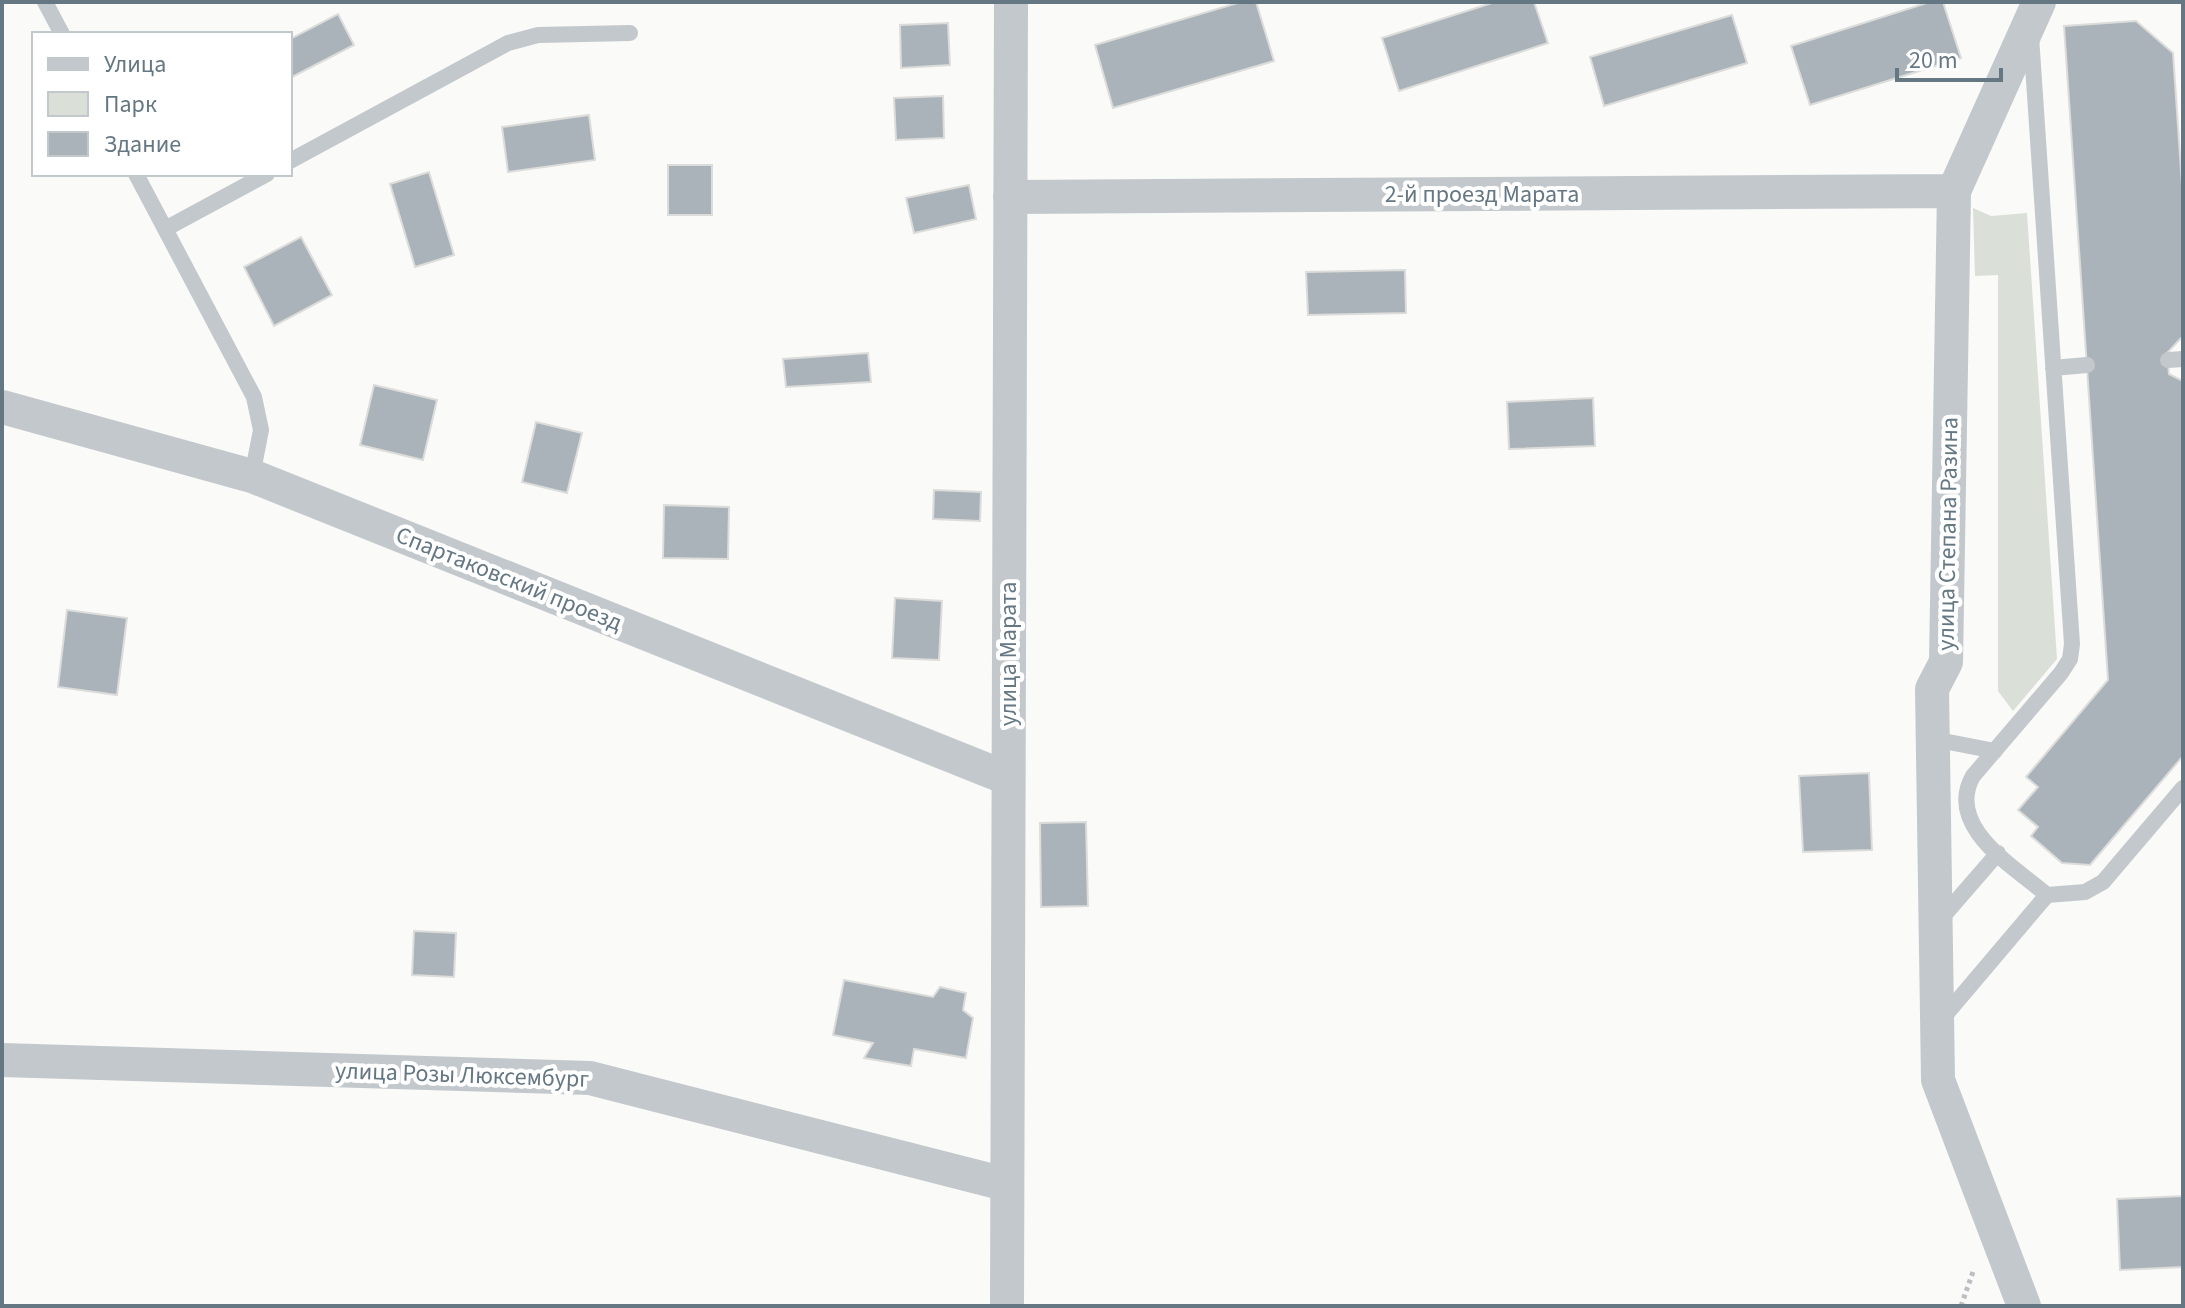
<svg xmlns="http://www.w3.org/2000/svg" width="2185" height="1308" font-family="'Source Sans 3',sans-serif">
<rect width="100%" height="100%" fill="#fafaf8"/>
<path fill="#dadfd7" d="M1973 208 1991 216 2027 213 2057 659 2013 711 1998 691V275L1975 276Z"/>
<path fill="#aab3b9" stroke="#dcdcda" stroke-width="2" d="M1241 2H1256L1274 61 1113 108 1095 45Z
M1495 2H1534L1548 43 1399 91 1382 38Z
M1930 2H1943L1961 58 1810 105 1791 46Z
M338 14 354 45 290 78V39Z
M1732 15 1747 63 1604 106 1590 57Z
M2136 21 2173 53 2183 200V336L2167 353 2169 374 2183 381V756L2090 865 2062 863 2031 836 2038 827 2018 810 2038 787 2026 777 2108 680 2064 26Z
M948 23 950 65 901 68 900 25Z
M943 96 944 138 896 140 894 98Z
M589 115 595 160 508 172 502 127Z
M668 165H712V215H668Z
M429 172 454 255 415 267 390 184Z
M969 185 976 219 914 233 906 198Z
M301 237 332 295 274 326 244 267Z
M1405 270 1406 313 1308 315 1306 272Z
M868 353 871 382 786 387 783 359Z
M374 385 437 400 423 460 360 445Z
M1593 398 1595 446 1509 449 1507 402Z
M536 422 582 433 567 493 522 482Z
M934 490 981 492 980 521 933 519Z
M664 505 729 507 728 559 663 558Z
M895 598 942 601 939 660 892 658Z
M67 610 127 618 117 695 58 687Z
M1869 773 1872 850 1803 852 1799 776Z
M1086 822 1088 906 1041 907 1040 823Z
M414 931 456 933 454 977 412 975Z
M844 980 933 997 940 987 966 993 963 1010 973 1018 966 1058 914 1049 911 1066 864 1058 873 1043 833 1035Z
M2183 1196V1267L2120 1270 2117 1199Z"/>
<g fill="none" stroke-linecap="round" stroke-linejoin="round">
<path stroke="#bbbfc2" stroke-width="5" stroke-dasharray="4 4" stroke-linecap="butt" d="M1961 1306 1974 1269"/>
<path stroke="#c3c8cc" stroke-width="16" d="M45 2 62 34
M2031 36 2072 644 2070 659 2061 673 1973 776C1944 827 2016 868 2047 895L2085 892 2103 882 2183 788
M290 161 508 43 538 35 630 33
M136 174 254 397 261 430 252 476
M165 229 267 174
M2168 360 2183 359
M2053 368 2087 365
M1933 739 1995 751
M1939 921 1998 853
M1942 1019 2047 895"/>
<path stroke="#c3c8cc" stroke-width="34" d="M1010 197 1954 191
M2 407 252 476 1007 778
M2 1060 590 1078 1005 1184
M1007 1306 1011 2
M2024 1306 1938 1080 1932 689 1946 662 1954 191 2039 2"/>
</g>
<g text-anchor="middle" dominant-baseline="central" stroke-width="8" stroke-linejoin="round" paint-order="stroke">
<g font-size="24" fill="#647783" stroke="#fff">
<text x="1482" y="194">2-й проезд Марата</text>
<text transform="translate(1948 534) rotate(-89)">улица Степана Разина</text>
<text transform="translate(509 579) rotate(22)">Спартаковский проезд</text>
<text transform="translate(1008 654) rotate(-90)">улица Марата</text>
<text transform="translate(462 1075) rotate(2)">улица Розы Люксембург</text>
</g>
</g>
<rect width="2185" height="1308" fill="none" stroke="#647783" stroke-width="8"/>
<rect x="32" y="32" width="260" height="144" fill="#ffffff" stroke="#c1c9cd" stroke-width="2"/>
<rect x="48" y="58" width="40" height="12" fill="#c3c8cc" stroke="#c1c9cd" stroke-width="2"/>
<text x="104" y="72" font-size="24" fill="#647783">Улица</text>
<rect x="48" y="92" width="40" height="24" fill="#dadfd7" stroke="#c1c9cd" stroke-width="2"/>
<text x="104" y="112" font-size="24" fill="#647783">Парк</text>
<rect x="48" y="132" width="40" height="24" fill="#aab3b9" stroke="#c1c9cd" stroke-width="2"/>
<text x="104" y="152" font-size="24" fill="#647783">Здание</text>
<path d="M1897 68v12h104v-12" fill="none" stroke="#647783" stroke-width="4"/>
<text x="1909" y="68" font-size="24" fill="#647783" stroke="#ffffff" stroke-width="6" paint-order="stroke">20 m</text>
</svg>
